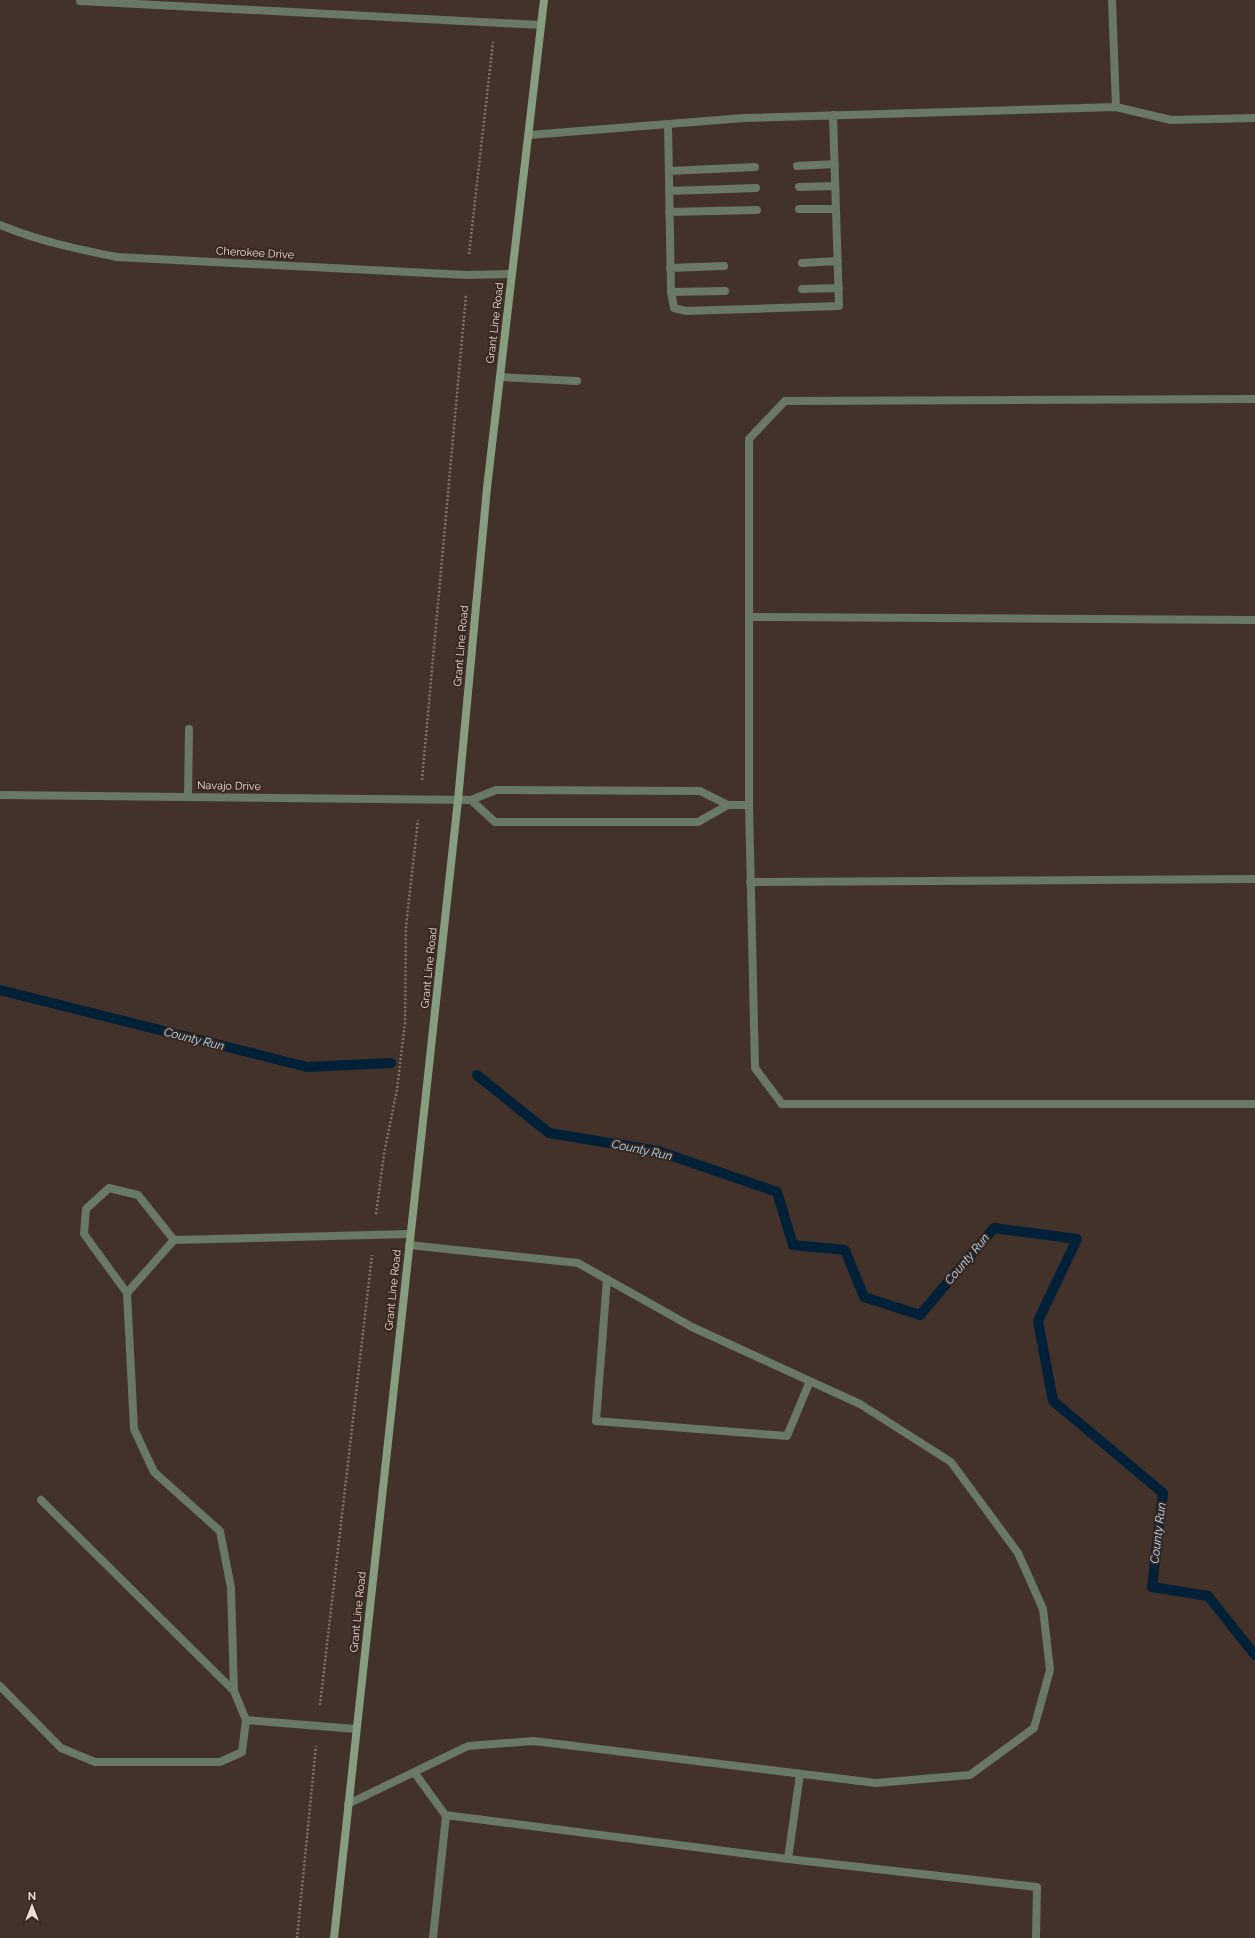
<svg xmlns="http://www.w3.org/2000/svg" width="1255" height="1938" font-family="Raleway,sans-serif">
<rect width="100%" height="100%" fill="#423229"/>
<g fill="none" stroke-linecap="round" stroke-linejoin="round">
<path stroke="#002037" stroke-width="10" d="M0 990 307 1067 391 1063
M477 1075 549 1133 658 1151 777 1192 793 1245 845 1250 864 1297 920 1315 994 1228 1077 1239 1038 1321 1053 1401 1163 1493 1152 1587 1208 1596 1255 1655"/>
<path stroke="#81736b" stroke-width="2.5" stroke-dasharray="2 2" stroke-linecap="butt" d="M469 254 493 42
M422 780 466 295
M376 1214 384 1154 397 1089 405 1023 406 926 418 820
M320 1705 372 1255
M297 1938 316 1746"/>
<path stroke="#6a7866" stroke-width="8" d="M80 1 541 25
M1116 107 1171 120 1255 118
M668 124 671 292 674 308 686 311 839 306 833 115
M529 135 744 118 1116 107 1112 0
M797 166 835 164
M669 171 755 167
M799 187 835 186
M669 191 756 188
M799 209H836
M669 212 757 210
M802 263 838 261
M670 268 724 266
M802 289 839 288
M671 292 725 291
M500 377 577 381
M607 1279 596 1421 787 1436 810 1381
M127 1293 84 1234 86 1209 109 1188 138 1195 174 1240
M41 1500 234 1691
M0 1686 61 1748 95 1762H220L242 1752 246 1720 234 1691 231 1588 220 1531 154 1472 134 1429 127 1293 174 1240 410 1234
M246 1720 356 1729
M414 1772 446 1816 433 1938
M800 1774 788 1859 1037 1887 1036 1938
M348 1804 468 1746 534 1741 876 1783 970 1775 1034 1728 1050 1670 1043 1609 1018 1553 951 1462 860 1404 692 1327 578 1263 409 1245
M445 1815 788 1859"/>
<path stroke="#6a7866" stroke-width="8" d="M0 225C38 241 77 249 117 257L467 275 512 274
M1255 399 785 401 749 439V805L755 1068 782 1104H1255
M749 617 1255 620
M0 795 471 800 496 790 700 791 728 805
M188 797 189 729
M471 800 495 822H698L728 805H749
M750 882 1255 879"/>
<path stroke="#869d7f" stroke-width="8" d="M334 1938 458 800 487 488 544 0"/>
</g>
<g text-anchor="middle" dominant-baseline="central" stroke-width="4" stroke-linejoin="round" paint-order="stroke">
<g font-size="11" fill="#e8ddd7" stroke="#382820">
<text transform="translate(255 253) rotate(3)">Cherokee Drive</text>
<text transform="translate(495 323) rotate(-83)">Grant Line Road</text>
<text transform="translate(461 646) rotate(-85)">Grant Line Road</text>
<text transform="translate(229 786) rotate(1)">Navajo Drive</text>
<text transform="translate(429 968) rotate(-84)">Grant Line Road</text>
<text transform="translate(393 1290) rotate(-84)">Grant Line Road</text>
<text transform="translate(358 1612) rotate(-84)">Grant Line Road</text>
</g>
<g font-size="12" font-style="italic" fill="#b4ddfd" stroke="#382820">
<text transform="translate(194 1039) rotate(14)">County Run</text>
<text transform="translate(642 1150) rotate(12)">County Run</text>
<text transform="translate(967 1259) rotate(-50)">County Run</text>
<text transform="translate(1158 1533) rotate(-83)">County Run</text>
</g>
</g>
<g transform="translate(32 1906)" stroke="#382820" stroke-width="3" paint-order="stroke">
<path d="M0-3L7 15L0 10L-7 15Z" fill="#e8ddd7"/>
<text y="-6" font-size="11" font-weight="bold" text-anchor="middle" fill="#e8ddd7">N</text>
</g>
</svg>
